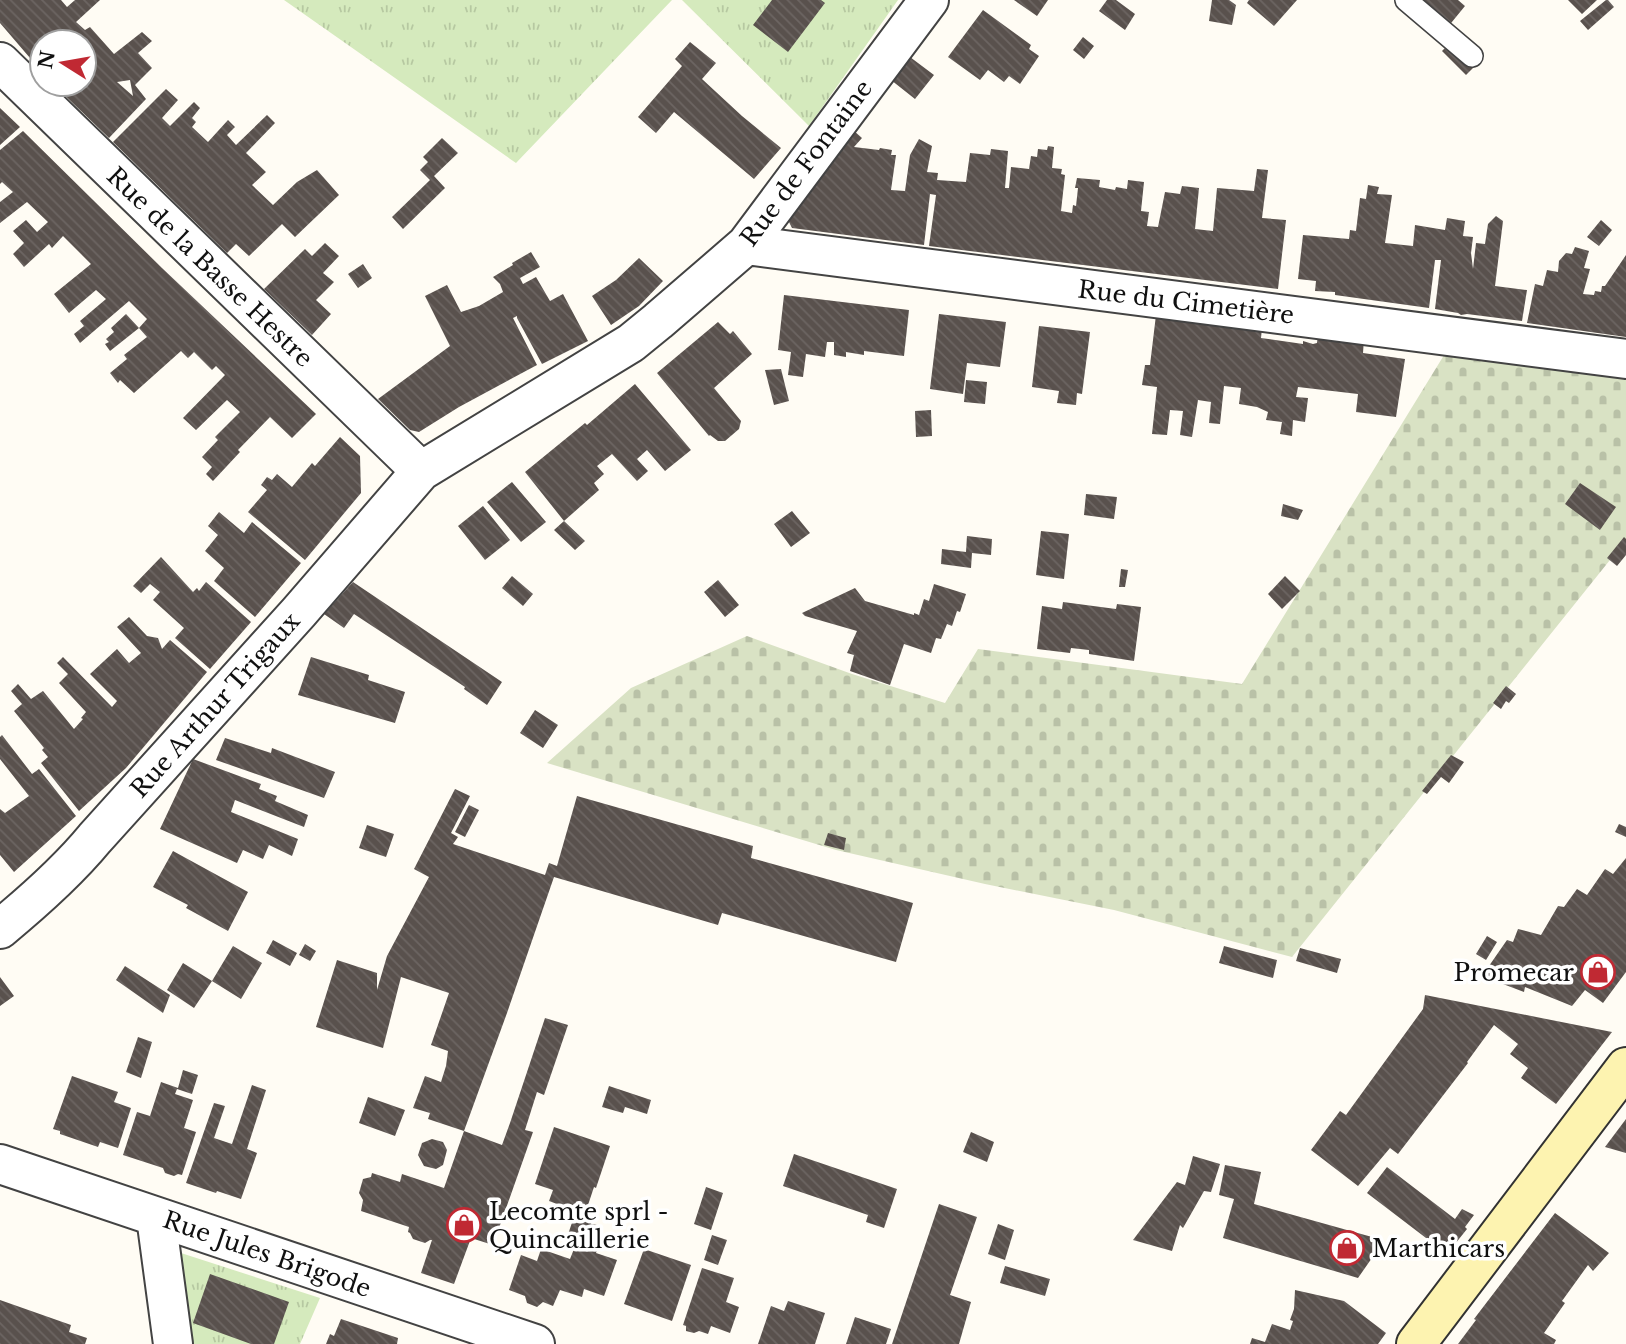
<svg xmlns="http://www.w3.org/2000/svg" width="1626" height="1344" font-family="'Libre Baskerville',serif">
<defs>
<pattern id="grass-tufts" width="24" height="20" patternUnits="userSpaceOnUse" patternTransform="scale(1.75)"><rect width="24" height="20" fill="#d5eabd"/><path d="M3 7l-1-3M5 7V3M7 7l1-3M15 17l-1-3M17 17v-4M19 17l1-3" fill="none" stroke="#b6c8a1"/></pattern>
<pattern id="cemetery-stones" width="16" height="16" patternUnits="userSpaceOnUse" patternTransform="scale(1.75)"><rect width="16" height="16" fill="#d9e2c4"/><path d="M2 7V4a2 2 0 0 1 4 0v3zM10 15v-3a2 2 0 0 1 4 0v3z" fill="#b9c1a7"/></pattern>
<pattern id="building-back-hatch" width="6" height="6" patternUnits="userSpaceOnUse" patternTransform="scale(1.75)"><rect width="6" height="6" fill="#59514d"/><path d="M-1 5l2 2M0 0l6 6M5-1l2 2" fill="none" stroke="#6c6562"/></pattern>
</defs>
<rect width="100%" height="100%" fill="#fffcf4"/>
<path fill="url(#grass-tufts)" d="M284 0H672L516 163Z
M682 0H898L809 126Z
M181 1253 320 1298 300 1344H187L177 1266Z"/>
<path fill="url(#cemetery-stones)" d="M1449 347 1626 359V540L1292 957 1114 910 985 884 836 850 547 763 631 688 747 636 852 674 945 703 978 649 1242 684Z"/>
<path fill="url(#building-back-hatch)" fill-rule="evenodd" d="M0 0H61L67 7 75 0H100L76 22 85 30 90 27 114 54 142 32 152 41 138 53 152 68 135 85 146 99 109 138 53 84H84V42H42V72L0 23ZM130 80 133 96 117 82Z
M772 0H821L825 3 788 52 753 25Z
M1014 0H1048L1037 16Z
M1107 0H1116L1135 14 1125 30 1099 11Z
M1212 0H1229L1236 5 1232 25 1209 21Z
M1249 0H1297L1274 26 1247 3Z
M1413 0H1458L1465 6 1447 28Z
M1568 0H1597L1582 14Z
M1606 0H1608L1614 7 1588 30 1580 21Z
M983 10 1031 45 1029 49 1039 56 1020 84 1009 76 1004 82 988 70 980 80 948 57Z
M1083 37 1094 46 1084 59 1073 50Z
M690 42 716 63 702 79 742 116 781 148 754 179 674 112 656 133 638 117 682 66 675 59Z
M1450 43 1474 67 1466 75 1442 51Z
M910 57 934 75 915 99 891 80Z
M166 89 178 100 162 118 170 126 194 102 200 108 192 118 196 122 192 127 208 142 228 120 235 127 227 135 236 145 267 115 275 123 246 153 266 172 252 185 273 205 297 182 317 170 339 195 295 237 282 224 249 256 236 244 227 253 113 142Z
M0 108 20 127 0 145Z
M853 130 862 138 854 147 879 150 880 148 892 150 891 155H896L891 190 905 191 910 155 919 139 932 146 927 172 938 173 937 180 966 182 970 153 990 155 991 149 1008 151 1005 188H1009L1011 167 1029 169 1031 156 1037 157 1038 149 1047 150 1048 146 1054 147 1052 168 1062 169 1061 174 1065 175 1061 211 1072 213 1073 205 1076 206 1078 188H1075L1077 178 1100 180 1099 187 1115 190 1116 187 1127 189 1128 180 1144 182 1141 211 1149 212 1147 226 1158 227 1165 192 1180 194 1182 186 1199 188 1195 229 1213 231 1217 188 1254 191 1257 169 1268 170 1262 218 1286 220 1278 289 929 246 936 195 930 194 924 245 792 228 787 218Z
M23 131 162 268 316 414 292 438 270 417 238 450 240 452 213 481 206 474 212 467 202 457 218 440 215 437 240 412 227 400 196 430 183 418 225 375 216 366 212 370 194 352 188 358 181 351 134 393 120 380 118 383 110 373 127 359 124 355 147 337 139 328 110 351 105 344 109 342 106 339 114 332 111 328 126 314 139 328 147 319 129 301 80 343 74 334 84 326 80 321 106 299 96 290 69 313 54 294 91 264 63 236 52 248 49 244 24 267 13 254 24 243 13 231 26 220 37 232 48 222 27 202 0 223V202L13 192 2 182 0 184V150Z
M442 138 458 153 434 176 445 188 403 229 392 217 430 180 420 170 428 162 423 157Z
M1368 185 1379 187 1377 194 1392 195 1385 243 1413 246 1415 225 1445 230 1447 218 1465 221 1463 236 1473 237 1471 253 1473 269 1476 243 1485 244 1488 224 1496 216 1503 221 1495 286 1527 290 1522 321 1467 314 1461 315 1458 313 1435 309 1441 260H1435L1429 308 1335 295V292L1315 291 1316 281 1298 279 1303 235 1349 239 1350 230 1356 231 1360 198 1366 199Z
M1601 220 1612 230 1599 246 1587 237Z
M325 243 339 256 323 273 334 282 316 300 331 314 312 335 264 289 305 249 312 256Z
M1575 247 1589 251 1584 268 1590 269 1583 294 1594 295 1595 291 1601 292 1602 286H1605L1626 255V337L1527 323 1535 284 1543 286 1547 270 1558 272 1559 261 1566 253 1572 254Z
M531 252 540 267 520 278 523 284 536 277 550 301 563 294 588 341 542 364 517 318V316L513 318 537 365 459 407 419 432 410 430 378 399 450 346 425 296 447 285 461 312 479 306 503 292 500 284 493 277 513 265 512 263Z
M639 258 663 281 639 306 611 325 592 296 616 280Z
M363 264 372 278 358 288 348 274Z
M784 295 909 310 904 356 864 351V355L846 352V357L834 355V342H827L825 357 806 354 803 377 788 375 791 352 778 350Z
M939 314 1006 322 1000 367 967 363 963 394 930 389Z
M1156 315 1262 328 1261 338 1303 344V341L1313 344 1317 343 1318 333 1364 339 1363 353 1405 359 1396 417 1356 412 1358 394 1298 387 1296 397 1308 398 1305 422 1293 420 1292 436 1280 434 1282 422 1266 420 1268 412 1257 407 1239 404 1241 388 1224 386 1220 424 1209 423 1211 402 1198 400 1192 437 1180 435 1183 411 1170 410 1167 435 1152 434 1157 387 1142 385 1145 365H1150Z
M718 322 730 334 733 331 752 354 714 388 741 421 739 429 725 441H718L710 435 709 436 657 373Z
M1039 326 1090 332 1082 394 1077 393 1076 405 1057 403 1059 391 1032 387Z
M781 369 789 401 774 405 765 370Z
M966 380 987 382 985 404 964 402Z
M635 384 691 450 665 471 647 450 637 459 648 471 637 481 612 454 597 466 604 474 594 483 599 490 564 521 525 472 585 423 587 425Z
M931 410 932 436 916 437 915 411Z
M340 437 360 456 361 493 305 560 248 512 267 490 261 485 267 477 272 480 277 474 292 487 312 463 315 466Z
M512 482 546 522 521 542 487 502Z
M1580 483 1616 507 1600 530 1565 504Z
M1086 494 1117 497 1114 519 1084 515Z
M1283 504 1303 510 1298 520 1281 516Z
M483 506 510 540 485 560 458 526Z
M792 511 810 533 791 547 774 524Z
M219 512 244 533 252 522 301 563 255 617 214 581 224 568 205 551 218 535 208 526Z
M564 521 585 541 575 550 554 530Z
M1041 531 1069 534 1064 579 1036 575Z
M967 536 992 539 991 555 972 553 971 568 941 564 942 549 966 552Z
M1624 537 1626 539V555L1617 566 1607 558Z
M161 557 193 592 197 588 199 591 206 582 251 622 210 669 175 638 184 628 153 600 160 592 150 584 141 593 133 586Z
M1121 569 1128 570 1125 587H1119Z
M512 576 533 594 523 606 502 588Z
M1285 576 1300 591 1282 609 1268 594Z
M718 580 739 605 725 617 704 592Z
M353 582 502 682 487 705 464 689 465 687 354 614 344 628 324 614Z
M934 584 966 594 960 612 957 611 952 626 947 624 941 639 936 638 931 653 904 644 890 685 850 671 854 655 847 653 857 631 805 616 802 613 855 588 865 601 914 615V613L919 615 924 599 929 601Z
M1063 602 1116 609 1117 604 1141 607 1134 661 1089 654V650L1071 648 1070 653 1037 649 1042 606 1062 609Z
M129 617 147 636 158 638 162 649 170 640 207 672 126 768 79 811 41 763 48 757 42 750 44 748 14 711 22 704 11 691 18 684 31 699 43 691 74 729 83 719 81 718 86 712 59 683 68 674 57 663 63 657 112 707 117 701 90 674 117 649 129 663 141 653 117 627Z
M311 657 369 675 368 680 405 692 395 723 298 695Z
M1506 686 1516 694 1509 703 1506 701 1501 709 1493 703Z
M535 710 558 725 543 748 520 733Z
M2 735 32 774 39 769 76 816 14 872 0 855V809L5 813 29 796 0 759V737Z
M225 738 271 753 272 748 335 772 324 798 216 760Z
M1451 755 1464 762 1449 783 1441 777 1427 794 1422 791Z
M193 759 261 784 259 789 277 796 275 801 308 815 304 827 235 800 231 812 298 839 292 856 269 845 263 859 243 850 237 863 160 829Z
M455 789 470 796 451 833 458 837 453 844 545 875 549 863 557 866 577 796 753 846 751 858 913 903 896 962 722 913 718 925 554 877 507 1013 464 1131 502 1145 510 1123 545 1018 568 1025 544 1095 537 1092 525 1130 533 1132 493 1245 471 1238 454 1284 421 1273 432 1240H430L425 1243 413 1239 410 1233 408 1232 409 1227 361 1211 363 1200 359 1193 363 1179 371 1177 372 1173 400 1182 402 1174 444 1188 464 1131 428 1119 430 1113 413 1108 425 1076 441 1082 446 1066 448 1051 431 1045 449 993 401 977 383 1048 316 1027 337 960 377 973V990L387 956 429 877 414 869Z
M469 805 479 810 465 837 455 832Z
M1619 824 1626 827V837L1615 832Z
M367 825 394 834 386 857 359 848Z
M828 833 846 838 844 850 824 845Z
M173 851 248 892 228 931 186 908 188 905 153 887Z
M1626 858V972L1603 1003 1585 990 1572 1006 1525 987 1524 992 1482 976 1507 940 1513 942 1518 929 1541 935 1558 906 1564 907 1577 889 1587 895 1605 869 1613 874Z
M1487 936 1497 942 1486 960 1476 954Z
M273 940 297 953 290 966 266 953Z
M305 944 316 951 310 961 299 955Z
M233 946 262 963 241 999 212 981Z
M1224 946 1277 960 1273 978 1219 963Z
M1300 948 1341 959 1337 973 1296 961Z
M183 963 212 981 194 1008 167 990Z
M125 966 170 995 163 1013 116 980Z
M0 977 14 996 0 1006Z
M1425 995 1612 1032 1556 1104 1521 1078 1528 1068 1510 1054 1518 1044 1494 1025 1467 1062 1468 1063 1398 1154 1390 1148 1358 1186 1311 1150 1340 1111 1346 1115 1423 1009Z
M138 1037 152 1042 141 1078 126 1072Z
M183 1070 198 1075 192 1094 177 1089 175 1094 193 1100 184 1128 196 1132 182 1175 178 1174 174 1176 165 1173 163 1168 123 1155 137 1112 150 1116 161 1082 178 1088Z
M72 1076 118 1092 114 1102 131 1108 118 1148 100 1142 98 1147 60 1134V1131L53 1129Z
M252 1085 266 1090 247 1149 257 1153 241 1199 217 1191 216 1193 186 1183 214 1103 225 1106 214 1138 232 1144Z
M609 1086 651 1100 647 1114 625 1107 623 1113 602 1107Z
M368 1097 405 1110 395 1136 359 1123Z
M1626 1119V1153L1605 1147Z
M554 1127 610 1146 596 1188 594 1187 585 1214 593 1216 591 1224 597 1225 590 1248 597 1250 596 1253 617 1260 604 1296 584 1289 582 1297 560 1290 553 1306 543 1302 537 1307 527 1303 525 1296 509 1290 521 1255 537 1261 541 1249 570 1259 574 1249 564 1246 576 1211 549 1201 553 1190 535 1184Z
M971 1132 994 1142 987 1162 963 1152Z
M432 1139 443 1142 447 1150 443 1165 436 1169 424 1166 418 1155 422 1143Z
M794 1154 897 1189 884 1228 866 1222 868 1215 783 1186Z
M1193 1156 1220 1164 1211 1192 1204 1191 1183 1228 1180 1225 1172 1251 1133 1240 1177 1182 1185 1185Z
M1225 1165 1261 1172 1254 1204 1372 1237 1381 1245 1358 1278 1223 1238 1234 1199 1219 1195Z
M1387 1167 1455 1219 1462 1209 1474 1215 1465 1227 1467 1229 1447 1254 1367 1193Z
M706 1187 723 1193 711 1230 694 1224Z
M939 1204 977 1217 950 1295 971 1302 959 1344H892Z
M1555 1213 1609 1253 1593 1271 1588 1265 1562 1301 1565 1303 1544 1333 1556 1340 1554 1344H1458L1476 1320 1474 1319Z
M998 1224 1014 1230 1005 1260 988 1254Z
M712 1235 727 1240 718 1265 704 1260Z
M644 1249 691 1265 672 1321 624 1304Z
M1005 1266 1050 1279 1045 1296 1000 1283Z
M702 1268 734 1278 726 1302 739 1307 730 1333 711 1326 708 1334 699 1331 694 1333 686 1331V1326L683 1325Z
M210 1274 289 1302 274 1344H251L193 1323Z
M1295 1290 1344 1301 1386 1333 1378 1344H1250L1252 1338 1265 1342 1272 1324 1290 1330 1293 1321 1290 1320 1294 1309Z
M0 1300 71 1325 69 1332 87 1338 85 1344H0Z
M788 1301 825 1313 815 1344H758L771 1306 784 1311Z
M855 1317 891 1329 886 1344H846Z
M341 1319 398 1338 397 1344H326L330 1334 334 1336Z"/>
<g fill="none" stroke-linecap="round" stroke-linejoin="round">
<g stroke="#434343" stroke-width="24">
<path id="service" d="M1406 0 1472 56"/>
</g>
<g stroke="#434343" stroke-width="42">
<path id="minor" d="M0 62 421 471
M746 245 1626 359
M0 929C34 901 67 872 95 838L299 612 421 471 631 343 658 321 746 245 929 0
M0 1164 535 1344
M156 1217 173 1344"/>
</g>
<g stroke="#323232" stroke-width="42">
<path id="secondary" d="M1416 1344 1626 1067"/>
</g>
<use href="#service" stroke="#fff" stroke-width="21"/>
<use href="#minor" stroke="#fff" stroke-width="38"/>
<use href="#secondary" stroke="#fdf3b0" stroke-width="38"/>
</g>
<defs>
<g id="shop-ring" transform="scale(1.75)"><circle r="9.5" fill="#fff" stroke="#c02933" stroke-width="1.5"/><path d="M-5-2.5h2.3a2.7 3.5 0 0 1 5.4 0H5L5.5 6h-11ZM-1.5-2.5h3a1.5 2.3 0 0 0-3 0Z" fill="#c02933"/></g>
</defs>
<g fill-rule="evenodd">
<use href="#shop-ring" x="1598" y="972"/>
<use href="#shop-ring" x="464" y="1225"/>
<use href="#shop-ring" x="1347" y="1248"/>
</g>
<g text-anchor="middle" dominant-baseline="central" stroke-width="7" stroke-linejoin="round" paint-order="stroke">
<g font-size="24" fill="#101010" stroke="#fff">
<text transform="translate(806 163) rotate(-53)">Rue de Fontaine</text>
<text transform="translate(210 267) rotate(44)">Rue de la Basse Hestre</text>
<text transform="translate(1186 302) rotate(7)">Rue du Cimetière</text>
<text transform="translate(215 705) rotate(-48)">Rue Arthur Trigaux</text>
<text transform="translate(267 1254) rotate(19)">Rue Jules Brigode</text>
</g>
<g font-size="24" fill="#101010" stroke="#fff" text-anchor="start">
<text x="1574" y="972" text-anchor="end">Promecar</text>
<text x="489" y="1211">Lecomte sprl -<tspan x="489" dy="28">Quincaillerie</tspan></text>
<text x="1372" y="1248">Marthicars</text>
</g>
</g>
<g transform="translate(63 63) rotate(281)"><circle r="33" fill="#ffffff" stroke="#9f9f9f" stroke-width="2"/>
<path d="M0-5L12 26L0 18L-12 26Z" fill="#c02933"/>
<text y="-10" font-size="19" font-weight="bold" text-anchor="middle" fill="#101010">N</text>
</g>
</svg>
